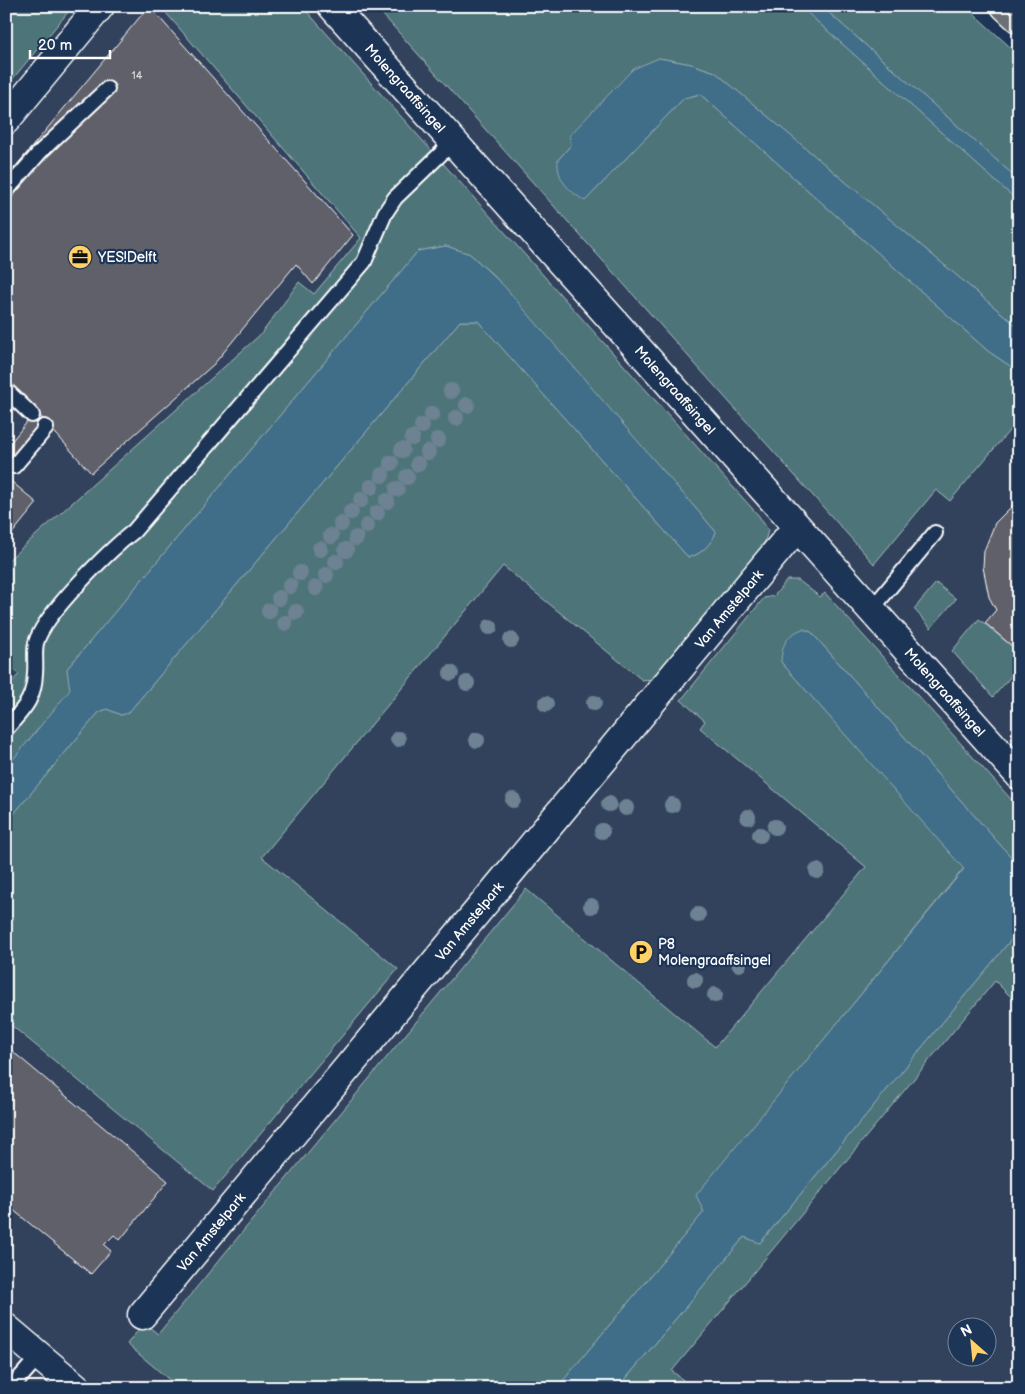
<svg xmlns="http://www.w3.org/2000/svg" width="1025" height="1394" font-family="'Balsamiq Sans',sans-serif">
<rect width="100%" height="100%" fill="#1d3557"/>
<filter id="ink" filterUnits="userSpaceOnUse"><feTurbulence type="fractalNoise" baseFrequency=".02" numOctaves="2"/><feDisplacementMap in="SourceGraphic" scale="10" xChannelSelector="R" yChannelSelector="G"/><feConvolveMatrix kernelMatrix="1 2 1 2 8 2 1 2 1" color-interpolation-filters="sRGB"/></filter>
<g filter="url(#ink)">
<path fill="#31425d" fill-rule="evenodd" d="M38 6H724L1019 251V1388H6V43ZM958 1326H988V1356H958Z"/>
<path fill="#4d7579" stroke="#a6babc" d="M6 6H73L6 87Z
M160 6H302L759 516 768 530 763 549 654 679 642 680 503 566 262 857 398 969 213 1191 6 1021V823L99 712 107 709 121 715 128 713 460 321H478L688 557C700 556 712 543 716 532L495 277 470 254 446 246 418 251 67 669 71 690 6 768V689L19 674 6 663V562L262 333 299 282 314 294 361 238Z
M375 6H800L1019 202V328L715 72 691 64 659 58 570 135 571 145 558 160 585 201 684 98 700 94 988 351 1019 372V419L950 501 936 490 874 564Z
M821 6H965L1019 55V180Z
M787 580H798L820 597 825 593 1019 808V866L811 632 803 629 781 662 964 868 697 1195 704 1212 557 1388H179L127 1344 144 1323 158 1334 526 889 715 1047 866 867 700 728 705 721 681 700 764 598 774 596Z
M936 583 956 599 931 628 914 609Z
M979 619 1019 652V667L993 697 952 651Z
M1019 930V1001L1017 1003 995 981 672 1371 693 1388H618L744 1237 760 1243Z"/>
<path fill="#416d87" stroke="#8da7b7" d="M800 6H821L1019 180V202Z
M659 58 691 64 715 72 1019 328V372L988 351 700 94 684 98 585 201C568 190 557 180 558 160L571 145 570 135 633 69Z
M446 246 470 254 504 286 716 532C712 543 700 556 688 557L478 321H460L128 713 121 715 107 709 99 712 6 823V768L70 690 67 669 418 251Z
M803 629 811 632 1019 866V930L760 1243 744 1237 618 1388H557L704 1212 696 1195 964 869 781 662C782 645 786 635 803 629Z"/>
<path fill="#60606a" stroke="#fff" d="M149 6 353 235 313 284 296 264 214 364 91 473 6 378V178Z
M36 411 46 423 6 470V448Z
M6 477 37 503 6 541Z
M1019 499V641L1013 647 985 623 996 610 989 597 983 567 984 551 995 523Z
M6 1046 168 1181 120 1240 114 1235 104 1245 111 1251 91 1274 6 1204Z"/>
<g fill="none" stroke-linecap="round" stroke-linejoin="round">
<g stroke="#fff" stroke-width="18">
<path id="lane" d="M6 191 40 152 107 89
M6 390 32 415
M12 465 14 466 46 428 44 427
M871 610 935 533
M6 729C23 709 34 701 35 673 36 664 34 652 36 643 43 615 110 550 134 531L364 262 385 213 395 198 453 142
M11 1388 39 1356"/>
</g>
<g stroke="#fff" stroke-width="31">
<g id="street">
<path id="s1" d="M332 6 1019 775"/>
<path d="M6 120 100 6"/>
<path id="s2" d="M142 1315 797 527"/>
</g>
</g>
<g stroke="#fff" stroke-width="31">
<path id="secondary" d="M6 1328 77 1388"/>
</g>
<g stroke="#fff" stroke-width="31">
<path id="highway" d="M1005 6 1019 19"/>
</g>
<use href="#lane" stroke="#1d3557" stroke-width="14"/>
<use href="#street" stroke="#1d3557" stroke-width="28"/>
<use href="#secondary" stroke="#1d3557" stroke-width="28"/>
<use href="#highway" stroke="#6a7074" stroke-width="28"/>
</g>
<g fill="#6d8292">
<circle cx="451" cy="391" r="8"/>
<circle cx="467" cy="405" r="8"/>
<circle cx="432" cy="414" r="8"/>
<circle cx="456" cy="418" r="8"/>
<circle cx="422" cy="426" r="8"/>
<circle cx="412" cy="438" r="8"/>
<circle cx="438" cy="440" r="8"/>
<circle cx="402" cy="450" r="8"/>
<circle cx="428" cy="452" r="8"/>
<circle cx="391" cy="463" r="8"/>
<circle cx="418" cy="464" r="8"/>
<circle cx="382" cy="475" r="8"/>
<circle cx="407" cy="477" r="8"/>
<circle cx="371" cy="487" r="8"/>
<circle cx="397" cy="489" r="8"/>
<circle cx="361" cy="500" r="8"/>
<circle cx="387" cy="501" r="8"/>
<circle cx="351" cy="512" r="8"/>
<circle cx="377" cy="513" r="8"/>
<circle cx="341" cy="524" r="8"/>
<circle cx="367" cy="526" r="8"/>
<circle cx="331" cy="536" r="8"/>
<circle cx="356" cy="538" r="8"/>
<circle cx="320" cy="549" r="8"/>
<circle cx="346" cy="550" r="8"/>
<circle cx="336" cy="562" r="8"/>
<circle cx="300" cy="573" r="8"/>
<circle cx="326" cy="575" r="8"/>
<circle cx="290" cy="586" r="8"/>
<circle cx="316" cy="588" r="8"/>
<circle cx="279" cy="598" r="8"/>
<circle cx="269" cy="611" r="8"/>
<circle cx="296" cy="612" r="8"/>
<circle cx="285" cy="623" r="8"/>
<circle cx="490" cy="627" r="8"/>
<circle cx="511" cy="640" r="8"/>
<circle cx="451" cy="673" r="8"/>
<circle cx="467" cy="683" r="8"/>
<circle cx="594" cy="703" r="8"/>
<circle cx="546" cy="704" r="8"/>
<circle cx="398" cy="739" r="8"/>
<circle cx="477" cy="740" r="8"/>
<circle cx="513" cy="800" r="8"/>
<circle cx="609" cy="804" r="8"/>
<circle cx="672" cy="805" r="8"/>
<circle cx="626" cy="808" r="8"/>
<circle cx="748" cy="817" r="8"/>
<circle cx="775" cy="827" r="8"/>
<circle cx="602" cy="831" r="8"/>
<circle cx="760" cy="835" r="8"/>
<circle cx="817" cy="871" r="8"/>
<circle cx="591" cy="906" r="8"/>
<circle cx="698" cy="915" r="8"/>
<circle cx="739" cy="964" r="8"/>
<circle cx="695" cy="980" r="8"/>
<circle cx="715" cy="995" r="8"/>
</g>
</g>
<defs>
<g id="office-disc" transform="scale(1.25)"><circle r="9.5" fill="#ffd166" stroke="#1d3557"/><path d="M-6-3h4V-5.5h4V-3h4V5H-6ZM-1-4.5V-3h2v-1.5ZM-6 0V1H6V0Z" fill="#111"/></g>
<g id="parking-disc" transform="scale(1.25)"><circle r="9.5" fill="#ffd166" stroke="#1d3557"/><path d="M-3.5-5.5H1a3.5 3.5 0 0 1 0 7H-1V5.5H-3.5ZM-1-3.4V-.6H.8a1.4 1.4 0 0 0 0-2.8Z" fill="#111"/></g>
</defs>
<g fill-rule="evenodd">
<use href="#office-disc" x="80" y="257"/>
<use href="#parking-disc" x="641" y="952"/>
</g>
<g text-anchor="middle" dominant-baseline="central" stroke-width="4.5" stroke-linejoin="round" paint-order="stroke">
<g font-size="11" fill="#d7d7da">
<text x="137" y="75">14</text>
</g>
<g font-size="14" fill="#fff" stroke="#1d3557">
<text stroke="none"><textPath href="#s1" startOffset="110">Molengraaffsingel</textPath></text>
<text stroke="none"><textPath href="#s1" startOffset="515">Molengraaffsingel</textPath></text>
<text stroke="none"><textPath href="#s2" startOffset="918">Van Amstelpark</textPath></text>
<text stroke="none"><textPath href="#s1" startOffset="920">Molengraaffsingel</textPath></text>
<text stroke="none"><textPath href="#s2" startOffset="512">Van Amstelpark</textPath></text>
<text stroke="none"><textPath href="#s2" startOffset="108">Van Amstelpark</textPath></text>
</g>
<g font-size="14" fill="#fff" stroke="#1d3557" text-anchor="start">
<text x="98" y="257">YES!Delft</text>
<text x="658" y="944">P8<tspan x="658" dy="16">Molengraaffsingel</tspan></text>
</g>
</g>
<rect width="1025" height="1394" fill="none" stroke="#1d3557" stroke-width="25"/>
<rect x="12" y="12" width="1000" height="1369" fill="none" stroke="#fff" stroke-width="2" filter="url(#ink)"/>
<g transform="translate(972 1342) rotate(333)"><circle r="24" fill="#1d3557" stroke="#77869a"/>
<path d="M0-4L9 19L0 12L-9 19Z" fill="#ffd166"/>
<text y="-8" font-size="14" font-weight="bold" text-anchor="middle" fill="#ffffff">N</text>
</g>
<path d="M30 50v8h80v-8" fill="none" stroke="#ffffff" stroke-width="2.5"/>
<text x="38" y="50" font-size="15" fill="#ffffff" stroke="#1d3557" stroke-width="4" paint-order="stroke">20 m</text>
</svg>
